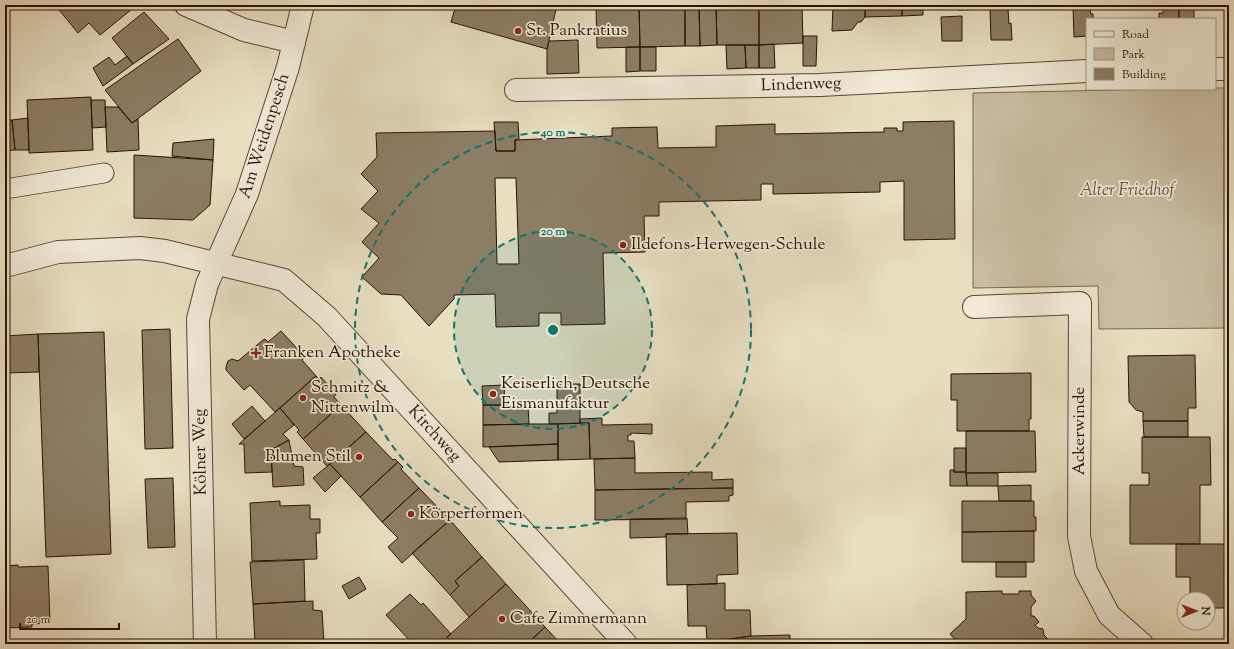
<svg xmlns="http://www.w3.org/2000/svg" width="1234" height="649" font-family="'Sorts Mill Goudy',serif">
<rect width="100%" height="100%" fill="#e8dfc1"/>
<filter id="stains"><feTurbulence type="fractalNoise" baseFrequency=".005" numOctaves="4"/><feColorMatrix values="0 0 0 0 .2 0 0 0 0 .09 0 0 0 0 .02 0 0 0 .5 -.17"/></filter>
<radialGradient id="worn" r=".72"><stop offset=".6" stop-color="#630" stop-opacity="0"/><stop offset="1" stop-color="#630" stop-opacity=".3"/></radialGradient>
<path fill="#c8bca1" stroke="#786752" d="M1215 88H1229V328L1099 329 1098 286 973 288V93Z"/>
<path fill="#8c7d65" stroke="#291202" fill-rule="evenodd" d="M55 5H137L100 35 89 23 78 33Z
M456 5H557L547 49 451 22Z
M596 5H639L640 47 597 48Z
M639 5H685V46L640 47Z
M716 5H759V45H717Z
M716 5 717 45 700 46 699 6Z
M759 5H802L803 43 759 45Z
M833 5H865V17L861 22H858L852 30 832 31Z
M865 5H902V16L865 17Z
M902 5H923V15L902 16Z
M958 5H990V9L958 10Z
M990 5H1058V8L990 9Z
M1058 5H1073V7L1058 8Z
M1089 5 1091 14H1093V19H1087V36L1074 37 1073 6Z
M1089 5H1128V6L1089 7Z
M1163 5H1179V19H1159V13H1163Z
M1179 5H1194V19H1179Z
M685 6H699L700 46H685Z
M990 9H1008L1009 24 1011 23 1012 40H991Z
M144 12 169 39 133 64 112 38Z
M962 16V41H942L941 17Z
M803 36H817L816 66H803Z
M178 39 201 71 132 123 105 90Z
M578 40 579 73 547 74V49L549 41Z
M774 44 775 68H759V45Z
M726 45H745L746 68 727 69Z
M745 45H759V68H746Z
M626 47H640V71L626 72Z
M640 47H656V71H640Z
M127 56 133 64 103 86 93 68 109 57 115 65Z
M91 97 93 150 29 153 27 100Z
M91 100H105L106 127 92 128Z
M105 107H118L132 123 138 119 139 150 107 152Z
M28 118 29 150H15L12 120Z
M5 120H12L15 150 5 151Z
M954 121 955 239 904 240V181L880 182V192L773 194V184H761V200L659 202V216H644L645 252 603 253 605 324 561 325V313H539V326L496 327 495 294 454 295V299L429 326 401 295 381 294 362 277 379 258 362 242 379 223 361 209 378 191 361 174 377 157 376 133 495 131 496 151H515V140L612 136V128L657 127 658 148 716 147V126L775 124V134L884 132V128H897V131H903V122ZM495 178H516L519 264H497Z
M494 122H518L519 139 515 140V151H496Z
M214 139 213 160 172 156 173 143Z
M134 155 213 160 210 205 193 220 134 218Z
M170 329 173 448 145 449 142 330Z
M281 331 305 357 302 360 316 376 275 412 250 385 244 390 226 370V367L228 361 232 359 238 361 263 340 265 339 268 342Z
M104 332 111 554 46 557 38 334Z
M38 334 39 372 5 373V336Z
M1195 355 1196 408H1188V421H1143V412L1136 410 1129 402 1128 356Z
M1031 373V419H1029V431H957V400H951V374Z
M316 376 319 380 321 377 336 394 334 397 341 405 303 439 297 432 299 430 280 408Z
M557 384H580V423L549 424V413H557Z
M504 385 505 405H483L482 386Z
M341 405 366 432 327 466 303 439Z
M483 405H528L529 424 483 425Z
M252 406 265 421 244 439 232 424Z
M280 408 294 425 283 434 289 440 271 450 272 472 245 473 244 444H239Z
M602 418V425L652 424V434L631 433V435H628V441H634L635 458 590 459 589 423H580V419Z
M1143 421H1188V437H1144Z
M589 423 590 459 558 460V424Z
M529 424H558V444L483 447V425Z
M966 431H1035L1036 472 966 473Z
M366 432 393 460 395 459 398 462 360 497 330 464Z
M1142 437H1210L1211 485H1200V544H1130V485H1149V473H1142Z
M289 440 294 466 303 467 304 485 273 487 271 450Z
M558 444V460L499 462 489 447Z
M954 448H966V472H954Z
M635 458V473L712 472V480L733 479V488L595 490 594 459Z
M398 462 403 467 401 469 419 488 382 522 360 497Z
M330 464 341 476 325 492 313 478Z
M950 470H954V472H966L967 486H950Z
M966 473H998V486H967Z
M173 478 175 547 148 548 145 479Z
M1031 485V501H999L998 486Z
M419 488 450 520 402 563 388 547 398 538 382 522Z
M733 488V495L729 496V501L686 502V519L595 520V490Z
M280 501V506L310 505V519H320V533H316L317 559 252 561 250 503Z
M962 501H1034V517H1036V531L962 532Z
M687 518 688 534H666V537L630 538V519Z
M450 520 482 557 455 581 459 586 450 595 412 553Z
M1034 531V562H962V532Z
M737 533 738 574 717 575V584L667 585 666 534Z
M1176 544H1229V608H1208V599H1190V577H1176Z
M482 557 506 584 469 617 450 595 459 586 455 581Z
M304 560 305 601 253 604 250 562Z
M996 562H1026V577H996Z
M18 565V567L48 566 50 623 32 624V627L5 628V566Z
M359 577 366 589 349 599 342 586Z
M725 583V610H750L751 636 730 639 707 640 706 626H688L687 585Z
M506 584 545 627 527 644H453L447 637Z
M1002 591V594H1019V591H1031V595L1036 601 1031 607V616H1034L1039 622 1035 625 1038 628 1043 629 1044 635 1048 639 1043 644H959L950 634 966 619V592Z
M410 594 421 605 423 603 451 634 439 644H413L386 615Z
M313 601V610L322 611 324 644H255L253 604Z
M545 627 561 644H527Z
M790 635V644H730V639L751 636Z"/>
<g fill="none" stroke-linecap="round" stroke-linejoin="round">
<g stroke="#594532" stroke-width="21">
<path id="service" d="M5 189 104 173"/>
</g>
<g stroke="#594532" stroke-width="24">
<path id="minor" d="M186 5 244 30 294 42
M1215 69H1229
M516 90 820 85 1087 71
M974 307 1080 303 1079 536 1086 571 1109 615 1142 644"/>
</g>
<g stroke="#594532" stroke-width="24">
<path id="tertiary" d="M5 266 58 252 140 248 165 251 284 280 327 317 626 644
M205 644 198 319 207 284 247 194 288 67 303 5"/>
</g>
<use href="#service" stroke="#f0ead7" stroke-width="19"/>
<use href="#minor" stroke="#f0ead7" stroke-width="22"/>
<use href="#tertiary" stroke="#f0ead7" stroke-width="22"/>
</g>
<circle cx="553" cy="330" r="99" fill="#0f766e" fill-opacity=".12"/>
<g fill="none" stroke="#0f766e" stroke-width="2" stroke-dasharray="7 5">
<circle cx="553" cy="330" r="99"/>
<circle cx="553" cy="330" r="198"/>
</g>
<g fill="#8f2418" stroke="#f0ead7" stroke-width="1.5">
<circle cx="518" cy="31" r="4"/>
<circle cx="623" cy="245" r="4"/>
<path d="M254 347h4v4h4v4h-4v4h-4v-4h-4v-4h4z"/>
<circle cx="493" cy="394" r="4"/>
<circle cx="303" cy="398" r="4"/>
<circle cx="359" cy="457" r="4"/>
<circle cx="411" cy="514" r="4"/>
<circle cx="502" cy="619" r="4"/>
</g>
<g text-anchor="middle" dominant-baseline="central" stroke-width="3.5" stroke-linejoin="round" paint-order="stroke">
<g font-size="17" fill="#291202" stroke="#f0ead7" text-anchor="start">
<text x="526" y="31">St. Pankratius</text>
<text x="631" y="245">Ildefons-Herwegen-Schule</text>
<text x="264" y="353">Franken Apotheke</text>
<text x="501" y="384">Keiserlich, Deutsche<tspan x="501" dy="20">Eismanufaktur</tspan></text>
<text x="311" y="388">Schmitz &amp;<tspan x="311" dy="20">Nittenwilm</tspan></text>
<text x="351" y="457" text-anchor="end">Blumen Stil</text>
<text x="419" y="514">Körperformen</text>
<text x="510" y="619">Cafe Zimmermann</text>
</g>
<g font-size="17" fill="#291202" stroke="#f0ead7">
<text transform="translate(801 85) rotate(-2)">Lindenweg</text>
<text transform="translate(265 136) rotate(-72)">Am Weidenpesch</text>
<text transform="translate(1080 431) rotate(-90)">Ackerwinde</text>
<text transform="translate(434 434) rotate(48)">Kirchweg</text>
<text transform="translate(201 452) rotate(-91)">Kölner Weg</text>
</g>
<g font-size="17" font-style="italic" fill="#614e3a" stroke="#f0ead7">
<text x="1127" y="191">Alter Friedhof</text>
</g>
</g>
<circle cx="553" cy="330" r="6" fill="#0f766e" stroke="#f0ead7" stroke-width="2"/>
<g font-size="12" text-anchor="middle" font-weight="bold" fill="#0f766e" stroke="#f0ead7" stroke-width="3.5" stroke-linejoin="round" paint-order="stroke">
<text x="553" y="136">40 m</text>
<text x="553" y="235">20 m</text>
</g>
<rect width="1234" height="649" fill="none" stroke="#e8dfc1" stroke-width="20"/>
<rect x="6" y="6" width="1222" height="637" fill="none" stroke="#291202" stroke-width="2"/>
<rect x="10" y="10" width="1214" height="629" fill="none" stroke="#291202"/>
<rect x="1086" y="18" width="130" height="72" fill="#f0ead7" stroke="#a09482"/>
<rect x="1094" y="31" width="20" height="6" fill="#f0ead7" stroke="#a09482"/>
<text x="1122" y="38" font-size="12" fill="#291202">Road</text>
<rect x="1094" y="48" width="20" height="12" fill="#c8bca1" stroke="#a09482"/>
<text x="1122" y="58" font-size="12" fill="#291202">Park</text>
<rect x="1094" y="68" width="20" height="12" fill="#8c7d65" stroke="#a09482"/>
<text x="1122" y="78" font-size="12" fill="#291202">Building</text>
<g transform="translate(1196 611) rotate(90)"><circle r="19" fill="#f0ead7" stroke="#a09482"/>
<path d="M0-3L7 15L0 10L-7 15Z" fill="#8f2418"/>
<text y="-6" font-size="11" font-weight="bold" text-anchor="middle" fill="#291202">N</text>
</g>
<path d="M20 623v6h99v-6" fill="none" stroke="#291202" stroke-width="2"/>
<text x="26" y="623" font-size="12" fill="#291202" stroke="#f0ead7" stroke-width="3" paint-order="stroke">20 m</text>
<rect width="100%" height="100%" filter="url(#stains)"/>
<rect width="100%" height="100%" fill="url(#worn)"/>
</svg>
